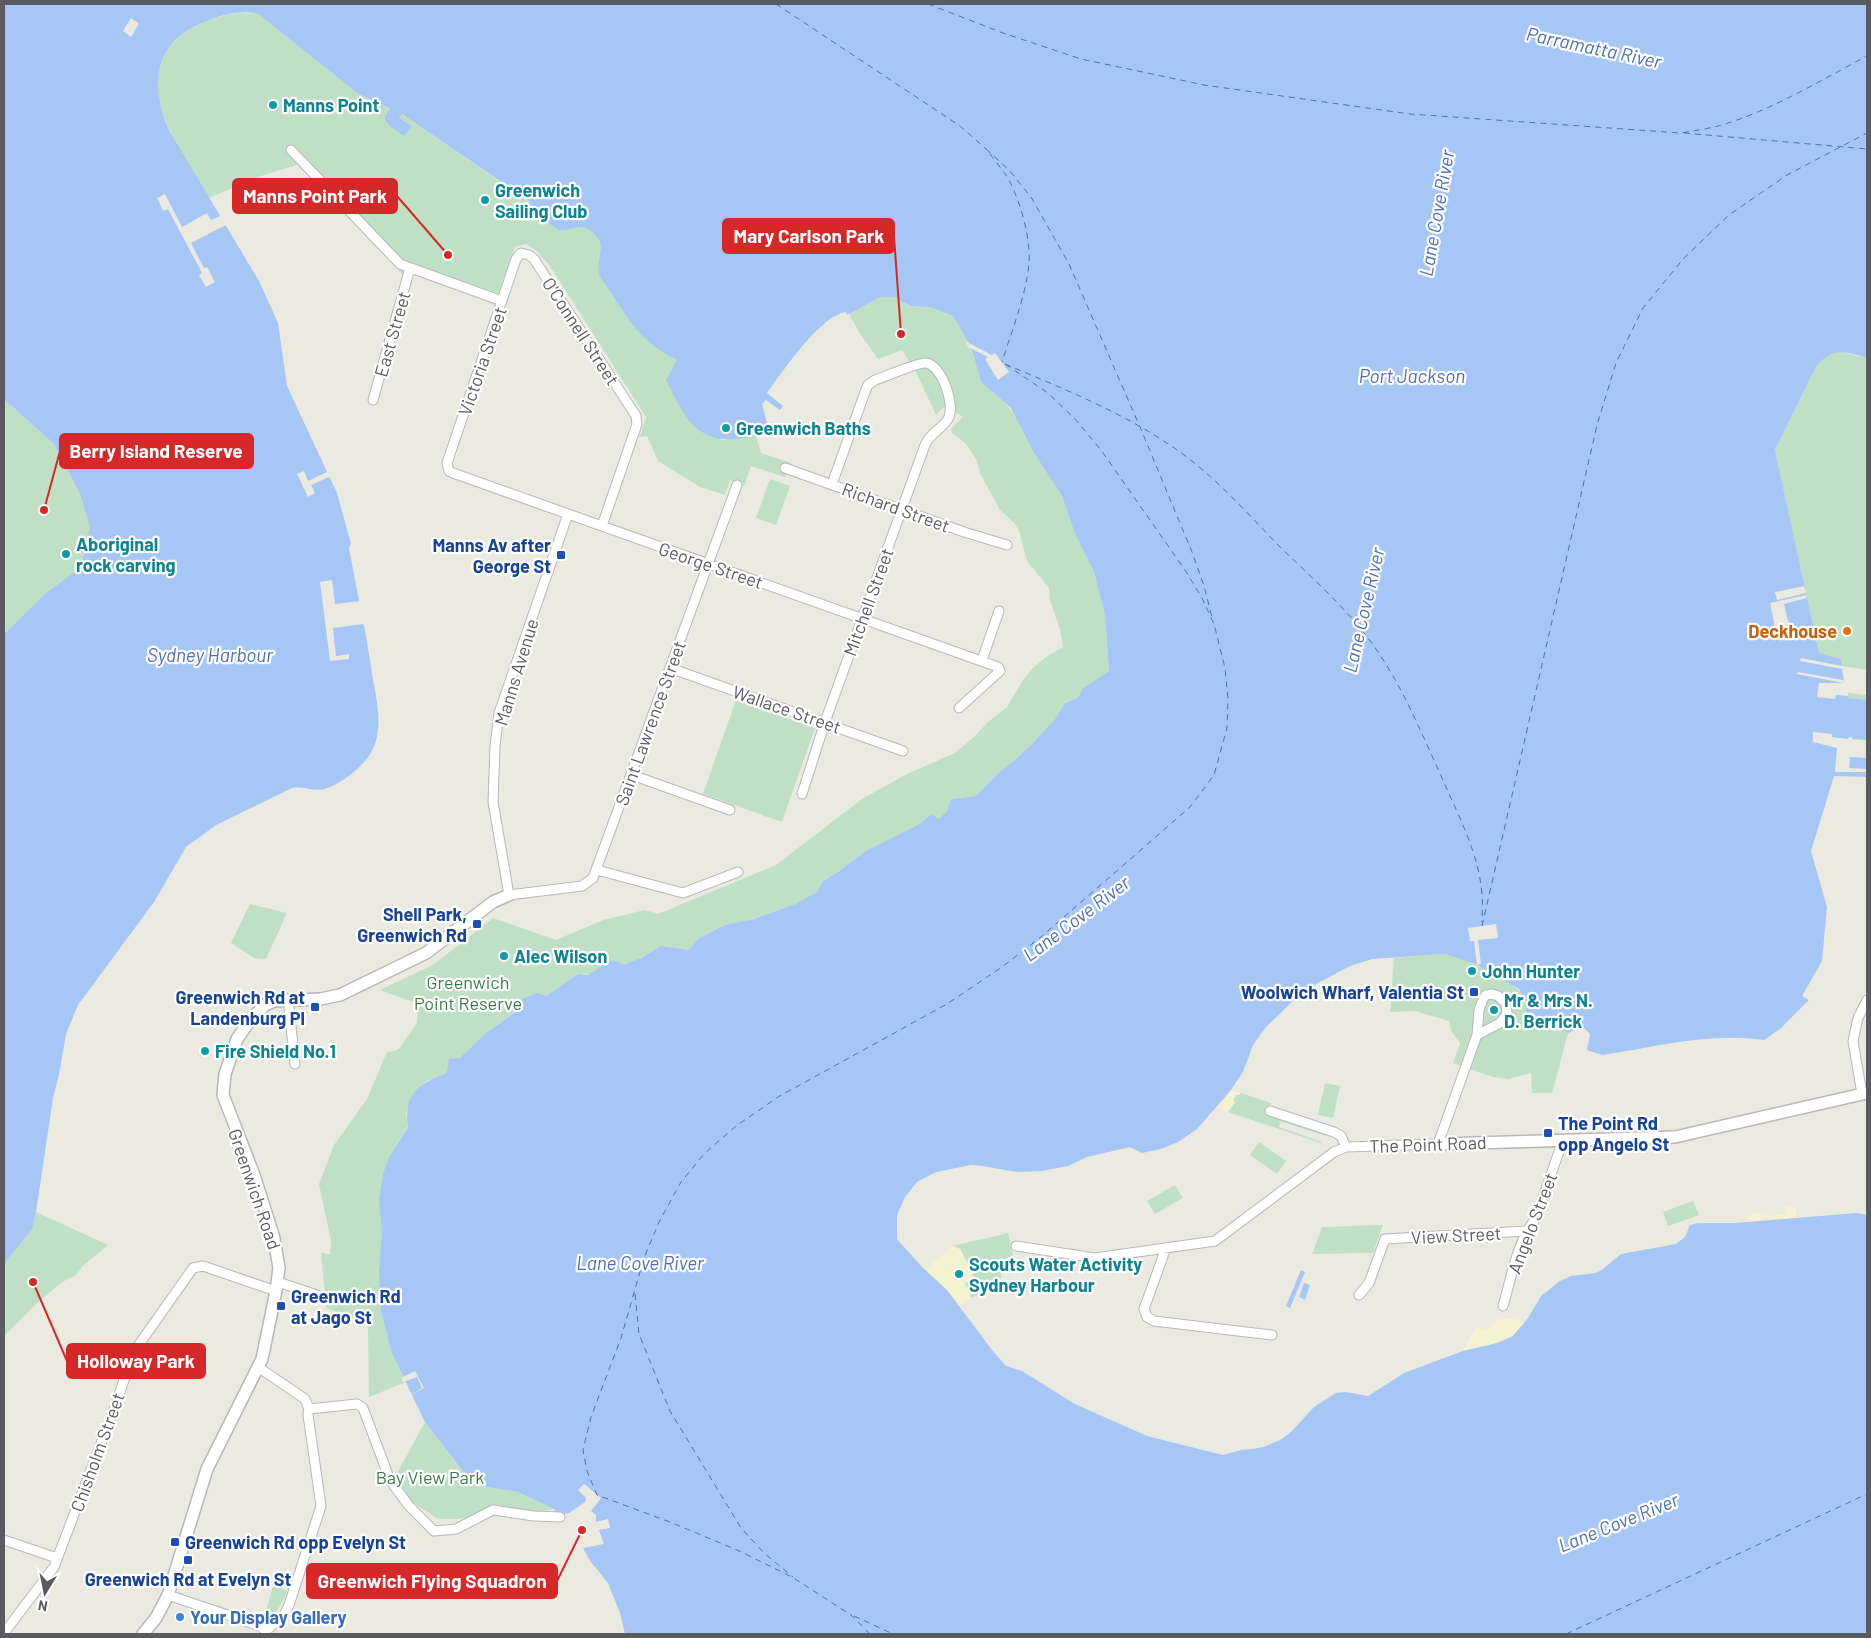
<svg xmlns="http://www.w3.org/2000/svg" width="1871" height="1638" font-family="Barlow,sans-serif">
<rect width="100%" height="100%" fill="#eaeae1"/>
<path fill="#bfe0c4" d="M240 13 258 14 356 92 371 100 390 108 385 116 412 126 399 118 402 114 529 202C534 209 552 228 560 229 575 231 580 218 596 235 606 247 600 266 603 280 605 287 612 294 615 299 633 328 646 345 678 360L672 369 722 440 756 436 761 453 791 463 785 477 751 466 744 486 730 480 725 495 700 487 658 461 647 436 640 437 646 417 550 266 537 251 526 244 515 247 498 293 415 265 405 277 344 213 299 164 258 177 209 198C184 155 128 85 177 39 194 23 216 16 240 13Z
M893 297 911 306 930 307 953 316 971 347 981 382 1005 403 1015 415 1025 436 1062 496 1075 534 1094 572 1105 616 1109 671 1083 688 1079 698 1065 703 1055 719 1035 741 1015 760 997 774 976 796 951 799 947 811 939 820 931 814 921 823 864 852 838 872 823 881 817 892 795 904 698 939 689 950 661 946C639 960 605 977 578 974L546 996 522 999V1006L486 1033 447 1073 426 1081 412 1096 406 1113 408 1126 389 1157 381 1186 382 1242 379 1270 380 1298 385 1328 391 1351 406 1382 369 1397 368 1323 326 1308 321 1252 330 1255 331 1241 319 1184 334 1145 367 1099 387 1052 398 1050 417 1023 419 1004 380 990 433 965 493 918 556 940 603 920 645 910 658 914 776 865 862 799 907 774 955 753 974 737 988 722 1007 707 1023 680 1033 668 1046 657 1063 647 1060 629 1050 601 1049 588 1027 561 1019 530 1014 523 1000 510 989 490 980 473 976 459 966 444 952 433 951 429 963 417 945 406 936 415 916 372 902 350 878 359 859 332 849 314 879 298Z
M1840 352 1867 358V670L1842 666 1841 659 1819 654 1775 450 1816 367C1823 357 1829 353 1840 352Z
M4 399 54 444 80 494 90 527 81 567 46 593 4 634Z
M770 479 790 486 776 525 756 518Z
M1848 693 1867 695V700L1848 698Z
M736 700 815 728 782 822 703 794Z
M250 904 287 913 266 959 254 958 231 943Z
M1446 954C1466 961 1519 979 1526 1001 1527 1004 1526 1009 1526 1013L1568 1033 1552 1093H1532L1531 1073 1508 1079 1493 1077 1453 1063 1460 1043 1451 1031 1449 1021 1415 1011 1390 1012 1394 958Z
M1325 1083 1340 1086 1333 1118 1318 1115Z
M1241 1093 1271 1103 1269 1110 1327 1133 1326 1136 1280 1121 1279 1127 1322 1142 1321 1143 1228 1112 1235 1102 1233 1100 1237 1094 1239 1095Z
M1259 1142 1286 1161 1277 1174 1250 1155Z
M1175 1185 1183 1198 1155 1214 1147 1201Z
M1693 1201 1699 1215 1668 1226 1663 1212Z
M36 1212 108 1245 84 1265 75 1276 62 1282 35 1305 4 1336V1263L34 1220Z
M1383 1225 1373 1253 1312 1254 1322 1227Z
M1008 1233 1014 1261 1002 1267 1001 1283 971 1298 965 1283 972 1274 977 1272 970 1268 960 1249 953 1246Z
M425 1422 461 1470 482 1486 518 1492 554 1509 528 1513 498 1512 457 1519H438L411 1501 394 1479Z
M273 1586 288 1591 273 1618 269 1619 265 1615Z"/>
<path fill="#f5f2d1" d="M1231 1090 1241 1093 1239 1095 1237 1094 1233 1100 1235 1102 1227 1113 1218 1107Z
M1786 1206 1796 1209V1218L1747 1222 1748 1217 1755 1212 1765 1216 1785 1215Z
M953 1246 960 1249 970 1268 975 1266 977 1272 972 1274 974 1279 965 1283 971 1298 959 1306 947 1290 925 1270Z
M1507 1318 1516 1319 1523 1324 1513 1336 1497 1343 1463 1351 1476 1327 1488 1330 1500 1319Z"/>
<path fill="#a6c6f5" d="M4 4H1867V358C1845 352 1832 346 1816 367L1775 450 1819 653 1841 659 1844 683H1819L1817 697 1835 699 1836 695 1848 696V698L1867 700V740L1852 739V737H1849L1848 739 1832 737V734L1813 732V742L1837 748 1835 772H1866V777L1834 776 1811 851 1827 907 1822 961 1802 996 1809 1000 1781 1028 1764 1040C1710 1032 1655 1047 1602 1055L1587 1050 1590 1034 1583 1027 1568 1033 1526 1013V1002L1519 989 1477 965 1445 954 1372 959 1350 966 1316 984 1293 1001 1266 1027 1253 1045 1243 1072 1231 1090 1197 1129 1178 1142 1161 1149 1142 1153 1130 1147 1087 1157 1068 1166 1042 1171 1017 1172 983 1166 971 1165 936 1172 917 1182 905 1197 897 1215V1239L922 1267 947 1290 992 1350 1006 1366 1022 1371 1075 1404 1147 1436 1223 1455 1241 1450 1253 1449 1264 1447 1282 1439 1292 1431 1314 1407 1336 1393 1346 1392 1368 1396 1404 1373 1463 1351 1497 1343 1513 1336 1528 1318 1541 1296 1560 1281 1571 1276 1596 1273 1603 1269 1621 1254 1676 1244 1685 1237 1690 1225 1698 1223H1735L1857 1213 1867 1215V1634H625L620 1613 608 1583 591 1562 577 1538 554 1509 518 1492 482 1486 467 1477 425 1422 391 1351 381 1311 380 1298 379 1270 382 1234 379 1199 383 1174 389 1157 408 1127C403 1094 419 1083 447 1073L449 1059 460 1058 486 1033 522 1007 521 999 538 993 546 996 578 974 588 975 613 960 624 965 643 957 661 946 689 950 698 939 725 925 751 920 795 904 817 892 823 881 838 872 864 852 921 823 931 814 939 819 947 811 951 799 976 796 997 774 1015 760 1035 741 1055 719 1065 703 1078 698 1083 688 1109 671 1105 616 1094 572 1075 534 1062 496 1033 451 1011 408 981 382 971 347 953 316 930 307 911 306 893 297 879 298 847 315 846 312C820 316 783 371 767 393L783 406 780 410 766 400 762 404 768 427 772 430 767 435C754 436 734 441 721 439 690 435 679 405 666 380L677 360C643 343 633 327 613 296 609 289 601 281 599 273 595 256 610 246 591 231 578 221 570 233 558 229 546 224 541 210 528 207L529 201 402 114 399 118 412 126 404 136 392 128 385 120V116L390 108 371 100 356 92 258 14C243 10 226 14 212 19 155 38 147 81 170 132L259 281 278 323 287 386 337 493 351 544 349 548C357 592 367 636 373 680 377 701 382 723 375 744 369 763 343 783 325 789 314 792 304 786 292 788L216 825 186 847 154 902 78 1005 66 1034 59 1075 53 1098 36 1212 32 1229 4 1263V634L46 593 81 567 90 527 80 494 54 444 4 399Z
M1850 757 1867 758V769L1849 768Z
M1301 1270 1305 1272 1290 1308 1286 1306Z
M1304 1283 1310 1285 1305 1300 1299 1297Z"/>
<path fill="#eaeae1" d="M131 18 139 24 131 37 123 31Z
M165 194 182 227 207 213 211 220 222 215 228 224 191 243 204 268 207 267 215 282 206 287 199 275 202 273 168 209 163 211 157 198Z
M965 341 992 355 995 353 1009 372 998 380 985 359 988 357 968 347Z
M304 471 308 481 329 471 331 476 311 485 315 493 308 497 297 474Z
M332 580 335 604 361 601 364 624 333 628 336 656 349 654V659L330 661 320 582Z
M1804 586 1806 593 1777 600 1775 592Z
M1806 595 1807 598 1784 604 1790 629 1776 632 1770 603Z
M1801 658 1842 666V669L1800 661Z
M1798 672 1843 680 1844 683 1797 674Z
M1496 924 1498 938 1478 940 1481 964 1477 965 1474 941H1470L1468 928Z
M415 1371 424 1388 410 1396 422 1388 417 1377 403 1382 401 1378Z
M584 1484 601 1498 591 1511 596 1515V1522L608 1519 610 1528 599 1530 604 1544 583 1548 558 1515 569 1513 585 1502 586 1498 578 1490Z"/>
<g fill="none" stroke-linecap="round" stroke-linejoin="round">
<path stroke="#4d6eb4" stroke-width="1" stroke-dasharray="6 5" stroke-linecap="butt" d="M776 4 960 126 986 149
M928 4 1003 33 1081 59 1204 85 1410 114 1681 133C1693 131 1706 129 1718 126 1769 112 1821 80 1867 56
M1684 133 1867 149
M986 149 1009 170 1031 197 1069 264 1140 427 1192 552 1204 586 1213 621
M990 154C995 161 1001 168 1006 175 1020 198 1031 238 1029 265 1025 298 1012 330 1002 362
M1005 364C1066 390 1130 415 1184 455 1219 481 1249 515 1279 546 1309 575 1342 604 1368 638 1400 680 1420 730 1442 778 1458 815 1479 853 1482 895 1483 904 1482 913 1482 922
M1482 926 1597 425 1616 363 1643 308 1684 258 1729 215 1787 175 1867 133
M635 1294 639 1334 670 1411 741 1528 764 1553 793 1577
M854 1616 893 1634
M870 1634 851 1615 792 1577 737 1550 670 1522 597 1495 587 1471 583 1450 591 1417 621 1338 644 1258 659 1222 681 1182 704 1154 736 1126 778 1097 947 1004 1002 967 1041 937 1190 807 1214 775 1227 728 1228 699 1225 668 1214 624 1202 598 1187 573 1101 450 1075 419 1048 393 1002 362
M1566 1634 1867 1494"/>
<g stroke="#b6b7bc" stroke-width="11">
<path id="minor" d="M291 150 400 264 502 301
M373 400 410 268
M785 468 964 532 1007 545
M568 514 499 713 495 746 493 802 509 895 582 886 593 878 737 485
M602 526 637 424 636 416 534 259 529 255 521 253 516 259 447 463 449 471 453 473 998 667 1000 671 959 708
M982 660 999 611
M670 668 903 751
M632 775 730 810
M802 794 825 722 925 445C930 433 942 429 948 419 956 406 942 365 926 363 918 362 885 377 875 380L868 385 865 392 832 484
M597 870 683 893 738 872
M288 999 295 1064
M1862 1094 1853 1041 1858 1018 1867 1000
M1270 1111 1334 1132 1341 1136 1346 1147
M1016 1246 1095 1258 1215 1241 1334 1152 1346 1147 1438 1144 1477 1035 1479 1010 1483 999 1486 995 1492 994 1498 996 1506 1003 1507 1014 1500 1023 1477 1035
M1166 1248 1144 1309 1147 1317 1154 1321 1272 1335
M278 1282 317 1295
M1359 1295 1369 1283 1385 1239 1527 1231
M1503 1306C1510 1283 1515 1253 1527 1232 1530 1226 1534 1222 1537 1215L1563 1140
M258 1367 305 1399 309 1409 357 1404 363 1408 390 1480 409 1506 434 1531 456 1529 493 1510 534 1516 560 1517
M4 1540 57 1558
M168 1595 260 1626 266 1631
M4 1633 54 1567 115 1407 133 1353 193 1268 203 1266 276 1291
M266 1634V1631L284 1615 289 1605 321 1506 308 1415 309 1409"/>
</g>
<g stroke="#b6b7bc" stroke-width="14">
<path id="tertiary" d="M1438 1144 1675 1137 1867 1093
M143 1634 156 1618 168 1595 207 1469 262 1359 276 1291 279 1268 274 1238 254 1175 223 1095 225 1074 237 1039 251 1019 265 1005 274 1001 320 999 340 995 426 953 493 902 509 895"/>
</g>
<use href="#minor" stroke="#fff" stroke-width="9"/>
<use href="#tertiary" stroke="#fff" stroke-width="11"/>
</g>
<g fill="#0f9aa8" stroke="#fff" stroke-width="2">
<circle cx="273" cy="105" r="5"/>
<circle cx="485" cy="200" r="5"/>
<circle cx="726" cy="428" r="5"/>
<circle cx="66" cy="554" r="5"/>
<circle cx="504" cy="956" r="5"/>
<circle cx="1472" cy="971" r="5"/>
<circle cx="1494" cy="1010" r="5"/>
<circle cx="205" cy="1051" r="5"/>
<circle cx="959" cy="1274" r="5"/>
</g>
<g fill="#1a4fb4" stroke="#fff" stroke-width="2">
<rect x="556" y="550" width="10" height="10" rx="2.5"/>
<rect x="472" y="919" width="10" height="10" rx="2.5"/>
<rect x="1469" y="987" width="10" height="10" rx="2.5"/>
<rect x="310" y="1002" width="10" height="10" rx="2.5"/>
<rect x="1543" y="1128" width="10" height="10" rx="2.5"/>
<rect x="276" y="1301" width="10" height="10" rx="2.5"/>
<rect x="170" y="1537" width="10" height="10" rx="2.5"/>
<rect x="183" y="1555" width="10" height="10" rx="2.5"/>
</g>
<circle fill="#e8710a" stroke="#fff" stroke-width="2" cx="1847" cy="631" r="5"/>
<circle fill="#3f7fe0" stroke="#fff" stroke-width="2" cx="180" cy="1617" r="5"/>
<g text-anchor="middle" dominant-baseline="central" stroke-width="4.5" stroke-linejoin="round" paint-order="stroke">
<g font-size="18" font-weight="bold" fill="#0d838f" stroke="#fff" text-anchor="start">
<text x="283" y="105">Manns Point</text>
<text x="495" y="190">Greenwich<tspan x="495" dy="21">Sailing Club</tspan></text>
<text x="736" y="428">Greenwich Baths</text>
<text x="76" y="544">Aboriginal<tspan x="76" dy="21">rock carving</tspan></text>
<text x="514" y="956">Alec Wilson</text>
<text x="1482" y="971">John Hunter</text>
<text x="1504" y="1000">Mr &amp; Mrs N.<tspan x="1504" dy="21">D. Berrick</tspan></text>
<text x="215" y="1051">Fire Shield No.1</text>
<text x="969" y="1264">Scouts Water Activity<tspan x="969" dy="21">Sydney Harbour</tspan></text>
</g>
<g font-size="18" fill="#595b60" stroke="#fff">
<text transform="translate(581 331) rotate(57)">O'Connell Street</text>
<text transform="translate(392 334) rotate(-74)">East Street</text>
<text transform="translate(482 361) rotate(-71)">Victoria Street</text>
<text transform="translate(896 507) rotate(20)">Richard Street</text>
<text transform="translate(711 565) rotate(19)">George Street</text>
<text transform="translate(868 602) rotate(-70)">Mitchell Street</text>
<text transform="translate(516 672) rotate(-73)">Manns Avenue</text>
<text transform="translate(787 709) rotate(19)">Wallace Street</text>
<text transform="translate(650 723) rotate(-70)">Saint Lawrence Street</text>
<text transform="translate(1428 1144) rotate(-2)">The Point Road</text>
<text transform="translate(255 1189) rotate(71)">Greenwich Road</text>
<text transform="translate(1532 1223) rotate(-69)">Angelo Street</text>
<text transform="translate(1456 1235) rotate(-3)">View Street</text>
<text transform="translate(97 1452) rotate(-70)">Chisholm Street</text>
</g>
<g font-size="18" font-weight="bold" fill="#164399" stroke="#fff" text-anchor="end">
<text x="551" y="545">Manns Av after<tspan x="551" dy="21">George St</tspan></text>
<text x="467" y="914">Shell Park,<tspan x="467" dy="21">Greenwich Rd</tspan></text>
<text x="1464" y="992">Woolwich Wharf, Valentia St</text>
<text x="305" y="997">Greenwich Rd at<tspan x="305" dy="21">Landenburg Pl</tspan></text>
<text x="1558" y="1123" text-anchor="start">The Point Rd<tspan x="1558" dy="21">opp Angelo St</tspan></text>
<text x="291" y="1296" text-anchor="start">Greenwich Rd<tspan x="291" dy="21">at Jago St</tspan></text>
<text x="185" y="1542" text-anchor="start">Greenwich Rd opp Evelyn St</text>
<text x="188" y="1579" text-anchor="middle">Greenwich Rd at Evelyn St</text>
</g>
<g font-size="18" font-weight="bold" fill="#c56008" stroke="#fff" text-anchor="end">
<text x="1837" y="631">Deckhouse</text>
</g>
<g font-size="18" fill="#3c7c49" stroke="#fff">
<text x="468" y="982">Greenwich<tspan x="468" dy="21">Point Reserve</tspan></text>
<text x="430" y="1477">Bay View Park</text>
</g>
<g font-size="18" font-weight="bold" fill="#366cbe" stroke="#fff" text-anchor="start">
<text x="190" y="1617">Your Display Gallery</text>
</g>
<g font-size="19" font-style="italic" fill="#4d6eb4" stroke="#fff">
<text transform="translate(1594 47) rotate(12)">Parramatta River</text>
<text transform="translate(1436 213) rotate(-80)">Lane Cove River</text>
<text x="1412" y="375">Port Jackson</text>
<text transform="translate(1363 610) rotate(-77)">Lane Cove River</text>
<text x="210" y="654">Sydney Harbour</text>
<text transform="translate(1076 918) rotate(-37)">Lane Cove River</text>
<text x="640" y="1262">Lane Cove River</text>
<text transform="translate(1618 1522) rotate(-22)">Lane Cove River</text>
</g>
</g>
<path fill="none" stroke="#d62828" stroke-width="2" d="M448 255L397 196M901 334L894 236M44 510L60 451M33 1282L67 1361M582 1530L557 1581"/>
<g fill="#d62828" stroke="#fff" stroke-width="2">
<circle cx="448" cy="255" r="5"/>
<circle cx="901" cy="334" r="5"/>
<circle cx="44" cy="510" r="5"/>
<circle cx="33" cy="1282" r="5"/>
<circle cx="582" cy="1530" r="5"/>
</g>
<g fill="#d62828" stroke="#d62828" stroke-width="2">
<rect x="233" y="179" width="164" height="34" rx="5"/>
<rect x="723" y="219" width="171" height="34" rx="5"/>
<rect x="60" y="434" width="193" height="34" rx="5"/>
<rect x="67" y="1344" width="138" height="34" rx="5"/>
<rect x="307" y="1564" width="250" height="34" rx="5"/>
</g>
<g font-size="19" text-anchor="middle" font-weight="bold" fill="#fff">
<text x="315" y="203">Manns Point Park</text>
<text x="809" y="243">Mary Carlson Park</text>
<text x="156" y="458">Berry Island Reserve</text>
<text x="136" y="1368">Holloway Park</text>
<text x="432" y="1588">Greenwich Flying Squadron</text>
</g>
<rect width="1871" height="1638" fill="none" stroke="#595b60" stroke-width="10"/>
<g transform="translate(45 1593) rotate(190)" stroke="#ffffff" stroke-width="4" paint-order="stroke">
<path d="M0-4L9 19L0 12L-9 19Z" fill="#595b60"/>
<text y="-8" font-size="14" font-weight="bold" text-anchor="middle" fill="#595b60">N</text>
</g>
</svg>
